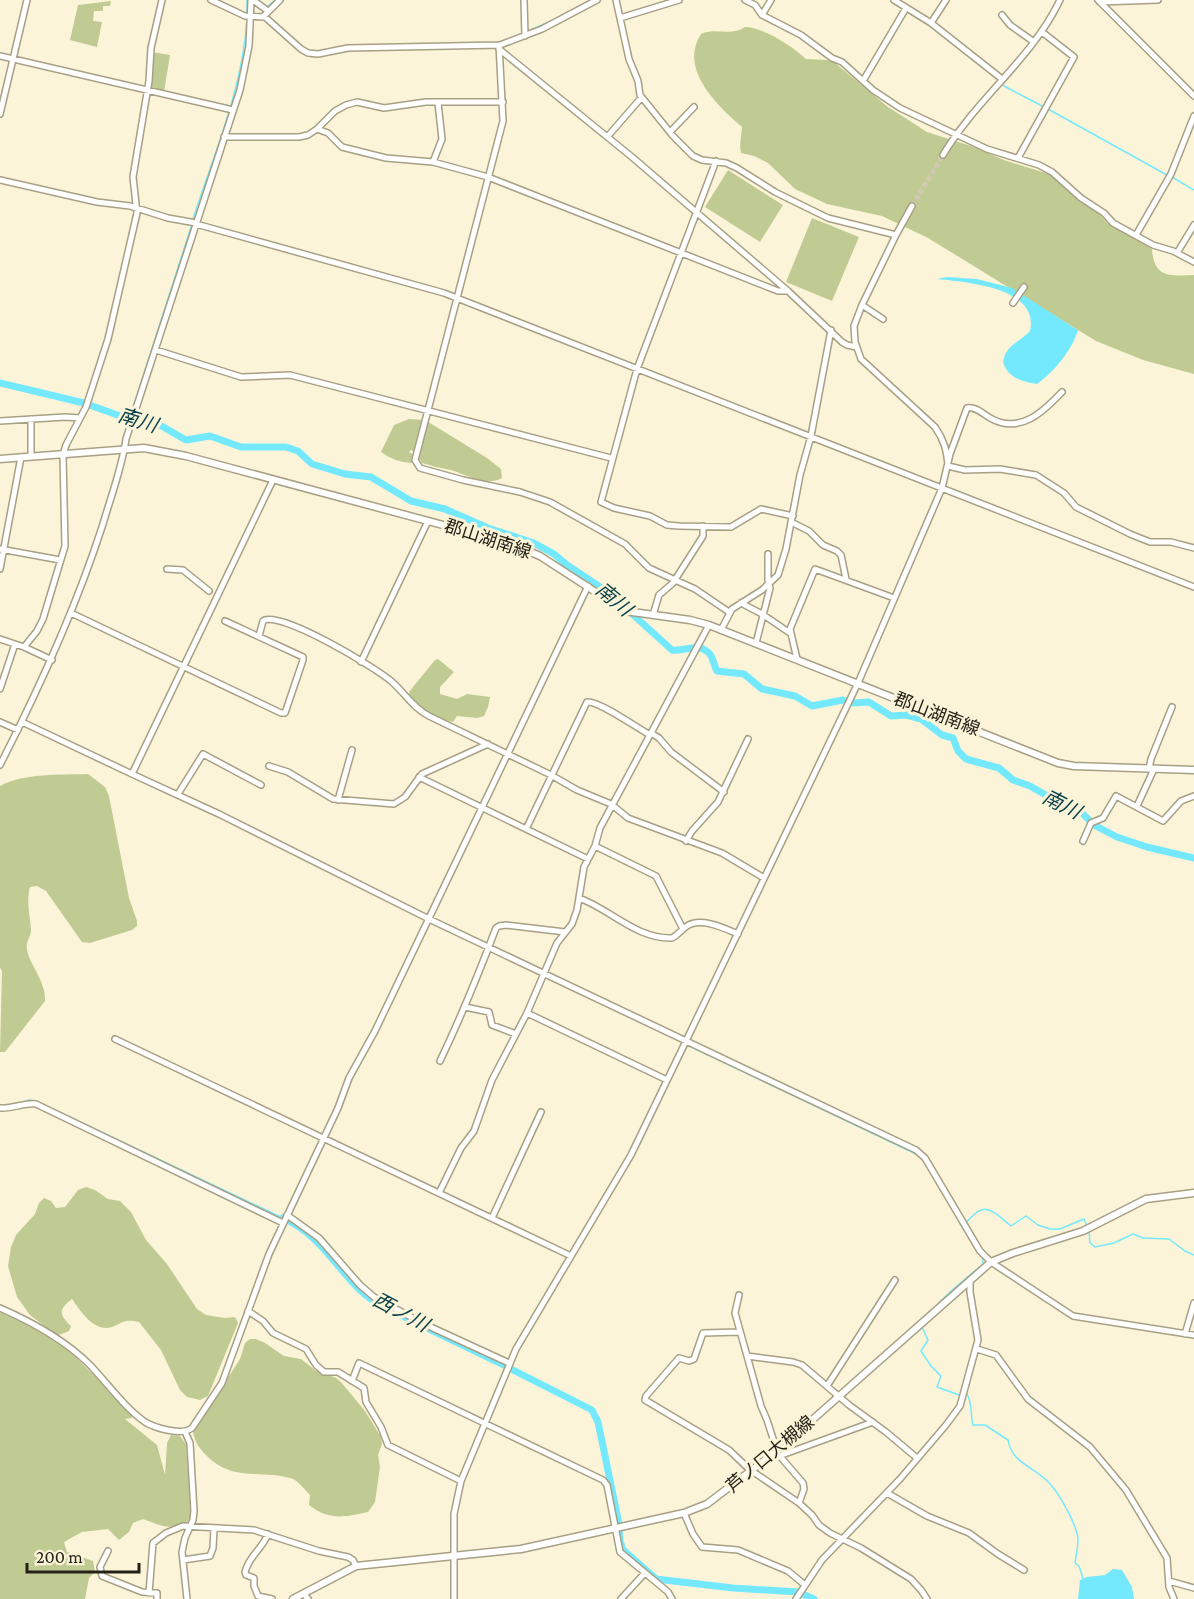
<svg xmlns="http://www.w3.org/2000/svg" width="1194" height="1599" font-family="'Crimson Pro','Noto Sans JP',serif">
<rect width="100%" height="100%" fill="#fcf4d8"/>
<path fill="#c0cb94" d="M111 1 110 6H103V11H94L93 21 102 22 97 47 70 40 78 5Z
M745 27C763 27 794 47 806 59L828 60 835 63 888 107 927 132 971 146 1004 160 1052 175 1095 209 1107 223 1152 249C1154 278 1170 276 1194 275V374L1143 360 1096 341 928 238 882 216 827 204 795 189 768 163 754 156 741 153 740 146 742 127C718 106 678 69 701 34 718 27 729 37 745 27Z
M152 52 170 55 164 92 150 87Z
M728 170 783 205 760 242 705 207Z
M812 218 859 237 832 301 786 282Z
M409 419 425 420 487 458 501 469 502 478C486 487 467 475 451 470 441 468 431 466 422 463L416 453 411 450 409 452 415 456 414 463C401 463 391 459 381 452L394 425Z
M438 659 454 672 440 687V694L457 699 467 694 490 697 488 707 484 716 477 718 457 716 453 722C439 719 410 709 409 692L435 660Z
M88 774 105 787 109 796 129 898 137 921V926L132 930 90 943 82 942 46 891 37 886 30 887C26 902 30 915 31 929 31 941 23 940 29 957 35 971 46 985 45 1001L5 1052H0L2 971 0 968V786C22 773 62 775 88 774Z
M86 1187 95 1190 108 1199 120 1201 131 1212 146 1240 167 1264 197 1309 206 1315 225 1318 235 1317 238 1323 208 1396 200 1400 187 1397 180 1390 161 1350 139 1322C124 1319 124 1322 112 1327 95 1333 80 1311 72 1299 58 1310 59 1314 71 1326L69 1331 59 1335 52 1332 30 1315 17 1297 8 1266 11 1247 16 1235 35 1214 39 1203 44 1198 51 1201 56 1208 65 1207 78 1190Z
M0 1312 41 1331 69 1350 132 1414V1418L125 1419 157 1445 165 1475 167 1443 171 1435 180 1436 186 1444 191 1515 187 1523C167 1530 162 1526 143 1519L133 1523 129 1532 119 1540 108 1529 82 1532 64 1542 67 1552 93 1561 95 1572 89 1578 85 1599H0Z
M250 1339H256L265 1343 284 1356 301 1359 315 1370 336 1378 341 1382 365 1411 381 1437 382 1444 378 1455 380 1467 375 1502 368 1512C344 1517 330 1521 309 1505L310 1495C305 1490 299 1482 293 1479 260 1468 232 1484 204 1453 198 1446 195 1442 193 1432L240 1359 245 1343Z"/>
<path fill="#74e9fd" d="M947 277 977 279 1012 288 1076 329 1078 330C1072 350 1054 372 1037 384 1021 381 1008 378 1003 362 1006 344 1019 343 1030 331 1040 287 965 282 937 279Z
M1113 1569 1122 1570 1132 1587 1134 1599H1078L1080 1580 1087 1577 1105 1575Z"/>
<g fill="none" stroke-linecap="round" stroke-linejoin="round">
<path stroke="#74e9fd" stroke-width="1.5" d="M267 7 275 0
M574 9 591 0
M247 14V0
M528 31 554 20
M502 41 515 37
M995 76 1004 86 1044 107
M1048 109 1167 175
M1172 177 1194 190
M193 219C214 154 243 88 247 19
M129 420 192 224
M22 725 148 784
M298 857 380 897
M644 1024 683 1042
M687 1045 918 1155
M21 1103 29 1100 36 1101
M57 1111 283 1218
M958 1220 977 1251
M965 1224C985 1200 990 1209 1011 1226L1026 1216 1038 1225 1050 1229H1060L1084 1219 1087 1226
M1089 1230 1090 1243 1095 1247 1114 1243 1133 1234 1143 1238 1169 1239 1185 1251 1194 1255
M920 1322 951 1291 983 1264V1257
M922 1327 928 1340 921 1351 931 1366 941 1376 937 1387 959 1395
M964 1395 967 1394C973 1405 970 1414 973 1425H985L1008 1440C1012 1465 1037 1467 1051 1485 1060 1495 1078 1527 1078 1540 1078 1547 1076 1556 1075 1563L1079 1566 1084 1581"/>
<path stroke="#74e9fd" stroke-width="7" d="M0 383 84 403 137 422 158 424 186 440 210 436 241 447H286L298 451 312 464 345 474 371 477 411 501 445 509 488 528 534 543 554 554 567 565 609 593 672 650C684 652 697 642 709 653 713 657 714 666 717 671L744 674 762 689 795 696 812 706 843 700 853 703 869 702 891 716 906 715 921 719 942 735 953 738 958 751 966 759 999 768 1013 780 1030 786 1065 806 1082 813 1094 825 1117 837 1147 847 1194 858
M283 1218C318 1233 335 1266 361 1291 376 1305 395 1312 413 1321
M429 1329 504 1365
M511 1369 592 1410 598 1422 619 1524
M619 1529 620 1541 623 1550 656 1579 733 1588 798 1592 814 1599"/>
<path stroke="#d1cab1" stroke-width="5" stroke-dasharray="5 2.5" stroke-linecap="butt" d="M912 206 943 155"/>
<g stroke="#a7a085" stroke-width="8">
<path id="minor" d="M211 0 245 16 265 17 301 49 308 53 318 54 348 48 500 45 542 29 597 0
M253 0 268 11
M524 0 525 36
M616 0 629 59 638 81 640 95 673 136 693 156 702 160 726 163 737 168 775 192 828 218 896 235
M745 0 755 5 762 15 801 35 832 58 842 62 873 90 900 108 987 149 1039 165 1052 172 1081 198 1104 213 1113 223 1153 245 1173 251 1194 262
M894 0 931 23 1002 79
M1098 0 1194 96
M1100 2 1158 0
M762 15 771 0
M1002 15 1010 25 1034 42
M264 16 280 0
M620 18 679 0
M931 23 946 0
M499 45 503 121 415 460 420 468 463 480 520 492 550 502 625 544 649 568 695 589 729 612
M499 49 632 157 788 291 842 342 847 345 856 347
M0 56 233 110
M863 81 906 8
M0 114 27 0
M317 129 335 111 346 105 357 102 384 108 426 102H503
M670 132 694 107
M608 136 641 98
M224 137H299L308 135 317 129 328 133 342 147 386 158 433 162 488 177 778 291H788
M943 155C976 99 1032 59 1060 0
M1018 158 1074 57 1042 32
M716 161 637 369 601 502 614 508 650 516 667 525 679 526 731 527 761 509 793 516
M433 162 442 139 438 103
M0 180 97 202 130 206 168 218 196 223
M912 206 896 235 862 305 854 326 855 342 861 359 935 427C944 440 947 451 948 466L965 470 1000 469 1036 475 1064 493 1076 507 1130 534 1150 542H1171L1194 548
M196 224 444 293 1194 587
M1136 235 1171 174 1194 116
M1177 253 1194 225
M1013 303 1024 287
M862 305 883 319
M156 350 241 377 290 375 611 458
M31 419V456
M0 421 65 417 80 418
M791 522 809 531 823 545 837 551 841 555 846 579
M0 549 60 560
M0 569 21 457
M167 569 183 570 209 591
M741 603 762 614 790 633
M71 613 281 713H285L303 660V657L225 621
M653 615 659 595 673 583 703 536V526
M721 630 732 609 762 590 778 575 786 549 800 475 811 436 831 330
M259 636 263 621C278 609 375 667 391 681 405 693 413 708 429 716L551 775 577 790 611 804 628 818 722 853 764 878
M0 639 24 647 52 660
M756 643 770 588 768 581V554
M24 647 37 631 43 619 65 546 63 455 66 445 86 407 108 339 137 213 133 177 149 81 151 48 162 0
M797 659 790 629 815 569 894 598
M361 662 428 521
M0 689 15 644
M0 722 18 730
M22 722 132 774 219 814 429 919 916 1150 925 1158 980 1251 991 1262 1073 1316 1194 1335
M651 733 659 738 671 752 724 792
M0 765C40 687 76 608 103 524 111 496 122 468 126 439L240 90 249 46 251 0
M269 766 288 772 333 799 394 804 405 797 422 774 488 744
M1149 769 1151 759 1172 707
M132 774 273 480
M419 777 588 859
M178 794 203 754 261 785
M338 800 352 750
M1137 806 1154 769
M526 829 587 702C598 700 637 728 650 735
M686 841 692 831 718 802 748 739
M1083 841 1091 823 1103 818 1116 796 1163 821 1181 801 1194 796
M595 846 656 876 683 929
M579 898C610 909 636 939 672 938 678 935 681 930 687 926 701 917 724 928 738 934
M465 1007 489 1012 492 1025 516 1034
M527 1013 667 1080
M115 1039 571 1256
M440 1061C461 1017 479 973 496 928L499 926 506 925 565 932
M0 1108C13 1109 26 1102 36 1104L283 1223
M439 1193 461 1148 474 1131 492 1080 527 1013 557 943 572 924 577 910 584 867 595 846 600 828 709 625
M287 1215 319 1238 360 1285 374 1297 422 1323 509 1363
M492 1218 541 1112
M739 1295 735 1313 761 1406 767 1420 778 1454 803 1483 804 1489 799 1503
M0 1308C32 1322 65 1340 90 1365 108 1384 124 1407 145 1422 155 1428 182 1436 192 1428L222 1383 269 1254 338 1108 349 1078 375 1031 588 586
M248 1311 263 1321 273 1333 306 1349 316 1365 324 1372H338L364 1388 366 1402 381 1427 388 1445 461 1481
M740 1332 703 1333 694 1359 689 1361 679 1358 646 1396 645 1400 729 1450 749 1469 799 1503 812 1515 819 1525 830 1533 861 1548 911 1579 921 1590 927 1599
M1185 1334 1194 1303
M977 1349 996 1355 1028 1399 1090 1447 1126 1490 1167 1558 1169 1587 1174 1599
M747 1356 793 1362 802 1365 849 1405 886 1432 917 1458
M352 1381 359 1363 603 1480 607 1485 620 1552 668 1592 672 1599
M827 1386 895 1280
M185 1432 190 1443 194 1511 193 1520 185 1538 182 1552 187 1599
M779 1456 873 1422
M887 1493 927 1516 969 1533 998 1554 1024 1570
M684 1513 693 1534 702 1547 738 1550 788 1571 805 1585
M268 1534C261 1551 250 1554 245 1572L246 1575 254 1578V1586L258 1596 272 1599
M108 1551 100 1567 102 1576 142 1592 157 1593V1599
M183 1560 210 1556 213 1548 214 1529
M1169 1581 1194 1588
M149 1593 153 1543 166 1533 183 1526 254 1530 319 1551 348 1557 353 1560 356 1566
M304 1594 308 1599
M454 1599V1514L461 1481 516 1349 631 1155 686 1041 858 683 942 488 950 454 967 408C976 406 984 415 992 419 1021 434 1044 411 1062 392
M621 1599 644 1574
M796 1599 822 1560 900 1479 946 1425 960 1406 978 1340 970 1292V1280"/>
</g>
<g stroke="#a7a085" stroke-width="9">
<path id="major" d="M0 459 144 448 186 456 510 543 540 556 625 611 690 620 709 625 1058 763 1074 766 1194 770
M293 1599 356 1566 521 1549 684 1513 707 1504 777 1451 991 1262 1013 1253 1083 1231 1146 1199 1194 1193"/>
</g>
<use href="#minor" stroke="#fff" stroke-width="5"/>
<use href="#major" stroke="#fff" stroke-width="6"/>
</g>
<g text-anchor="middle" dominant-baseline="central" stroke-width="6" stroke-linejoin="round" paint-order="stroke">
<g font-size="18" fill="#242117" stroke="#fcf4d8">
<text transform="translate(488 539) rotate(18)">郡山湖南線</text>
<text transform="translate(937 714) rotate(21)">郡山湖南線</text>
<text transform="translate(770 1454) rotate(-40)">芦ノ口大槻線</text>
</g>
<g font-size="20" font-style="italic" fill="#0a424a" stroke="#fcf4d8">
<text transform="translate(138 420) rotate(17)">南川</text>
<text transform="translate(614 599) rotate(40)">南川</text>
<text transform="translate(1062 804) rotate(27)">南川</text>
<text transform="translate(401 1312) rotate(28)">西ノ川</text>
</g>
</g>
<path d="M27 1563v9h112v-9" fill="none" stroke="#242117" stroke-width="3"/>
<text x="36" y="1563" font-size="18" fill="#242117" stroke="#fcf4d8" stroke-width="4.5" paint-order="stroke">200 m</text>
</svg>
